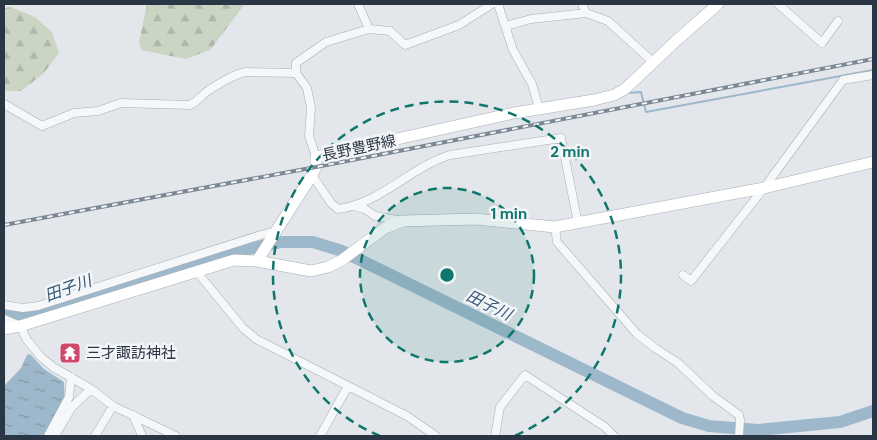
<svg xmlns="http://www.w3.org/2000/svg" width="877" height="440" font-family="'DM Sans','Noto Sans JP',sans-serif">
<defs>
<pattern id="forest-firs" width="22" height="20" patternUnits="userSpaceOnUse" patternTransform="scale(1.25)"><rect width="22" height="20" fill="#cad5c4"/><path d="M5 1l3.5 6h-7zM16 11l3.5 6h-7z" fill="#aeb7aa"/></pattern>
<pattern id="water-ripples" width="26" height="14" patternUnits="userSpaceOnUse" patternTransform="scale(1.25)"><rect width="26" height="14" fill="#9eb8cb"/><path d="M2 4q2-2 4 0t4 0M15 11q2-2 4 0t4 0" fill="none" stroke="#8196a6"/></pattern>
</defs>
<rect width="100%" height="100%" fill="#e3e7eb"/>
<path fill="url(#forest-firs)" d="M147 4H245L210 50 186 59 141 50 139 42Z
M11 7 35 17 52 32 59 53 44 73 21 91H4V8Z"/>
<path fill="url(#water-ripples)" d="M30 354 44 369 64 382 65 402 45 436H4V386L21 368 27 355Z"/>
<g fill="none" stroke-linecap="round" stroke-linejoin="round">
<path stroke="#9eb8cb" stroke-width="2" d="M628 93 641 92 646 112 873 70"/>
<path stroke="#9eb8cb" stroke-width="12" d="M4 312 34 317 96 295 252 248 281 242H313L342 251 682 418 709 426 758 430 840 422 873 411"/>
<g stroke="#a8aeb5" stroke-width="9">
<path id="street" d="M358 4 369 29
M498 4 513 50 532 84 539 108
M582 4 586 13 608 21 653 62
M778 4 822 43 838 21
M506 26 531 19 586 13
M296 73V63L326 42 369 29 390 31 405 45 459 25 492 4
M4 104 42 126 74 113 98 111 121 103 190 105C198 101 202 95 209 90 220 83 234 74 246 72L296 73 307 88 311 108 309 136 316 157
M312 175 331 203 338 209C380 204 411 167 450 155L561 138 578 223
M353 206 365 209 375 216 403 221
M555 227 557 242 637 334 655 348 678 363 713 396 739 415 740 420 739 436
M197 272 243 328 256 339 407 416 436 436
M683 275 691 281 764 188 843 80 873 75
M4 305 23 308 38 306 261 235 276 231
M4 319 20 326 27 340 41 357 53 367 91 389 113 406 176 436
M133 415 142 436
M48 436 69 397 71 377
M56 436V434L72 407 91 389
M95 436 113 406
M320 436 348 386
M495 436 500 407 525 375 605 427 614 436"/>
</g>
<g stroke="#a8aeb5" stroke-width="12">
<path id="secondary" d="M257 261 311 271 328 267 342 260 385 228 403 221 475 219 555 227 764 188 873 162
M4 329 20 326 234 260 257 261 312 175 316 167V157L514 113 594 100 614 95 625 89 677 40 718 4"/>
</g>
<use href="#street" stroke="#f6f7f9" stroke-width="8"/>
<use href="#secondary" stroke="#fff" stroke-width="11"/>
<g stroke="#7c8895" stroke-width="4">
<path id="rail" d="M4 225 316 167 873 59"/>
</g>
<use href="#rail" stroke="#f3f5f8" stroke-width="2" stroke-dasharray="5.5" stroke-linecap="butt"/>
</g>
<circle cx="447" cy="275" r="87" fill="#0f766e" fill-opacity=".12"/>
<g fill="none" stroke="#0f766e" stroke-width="2.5" stroke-dasharray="9 6">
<circle cx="447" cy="275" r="87"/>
<path d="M380 436A174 174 0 1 1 514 436"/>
</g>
<defs>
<g id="temple-square" transform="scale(1.125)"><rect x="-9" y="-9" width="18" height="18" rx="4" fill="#cf496b" stroke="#f3f5f8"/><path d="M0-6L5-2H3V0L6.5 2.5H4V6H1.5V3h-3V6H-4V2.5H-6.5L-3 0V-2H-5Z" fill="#fff"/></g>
</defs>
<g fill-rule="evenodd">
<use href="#temple-square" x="70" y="353"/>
</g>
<g text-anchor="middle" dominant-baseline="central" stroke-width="5" stroke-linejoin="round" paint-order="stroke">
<g font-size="15" fill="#2a3643" stroke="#f3f5f8">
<text transform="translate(359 148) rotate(-12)">長野豊野線</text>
</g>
<g font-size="15" fill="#2a3643" stroke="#f3f5f8" text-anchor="start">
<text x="86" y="353">三才諏訪神社</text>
</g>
<g font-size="16" font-style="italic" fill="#345978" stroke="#f3f5f8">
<text transform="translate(68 288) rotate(-20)">田子川</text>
<text transform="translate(489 305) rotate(26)">田子川</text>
</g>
</g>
<circle cx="447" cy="275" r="8" fill="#0f766e" stroke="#f3f5f8" stroke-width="2.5"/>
<g font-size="15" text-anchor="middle" font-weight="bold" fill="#0f766e" stroke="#f3f5f8" stroke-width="5" stroke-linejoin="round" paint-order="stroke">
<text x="570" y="157">2 min</text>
<text x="509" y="219">1 min</text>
</g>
<rect width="877" height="440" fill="none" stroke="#2a3643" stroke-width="10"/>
</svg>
